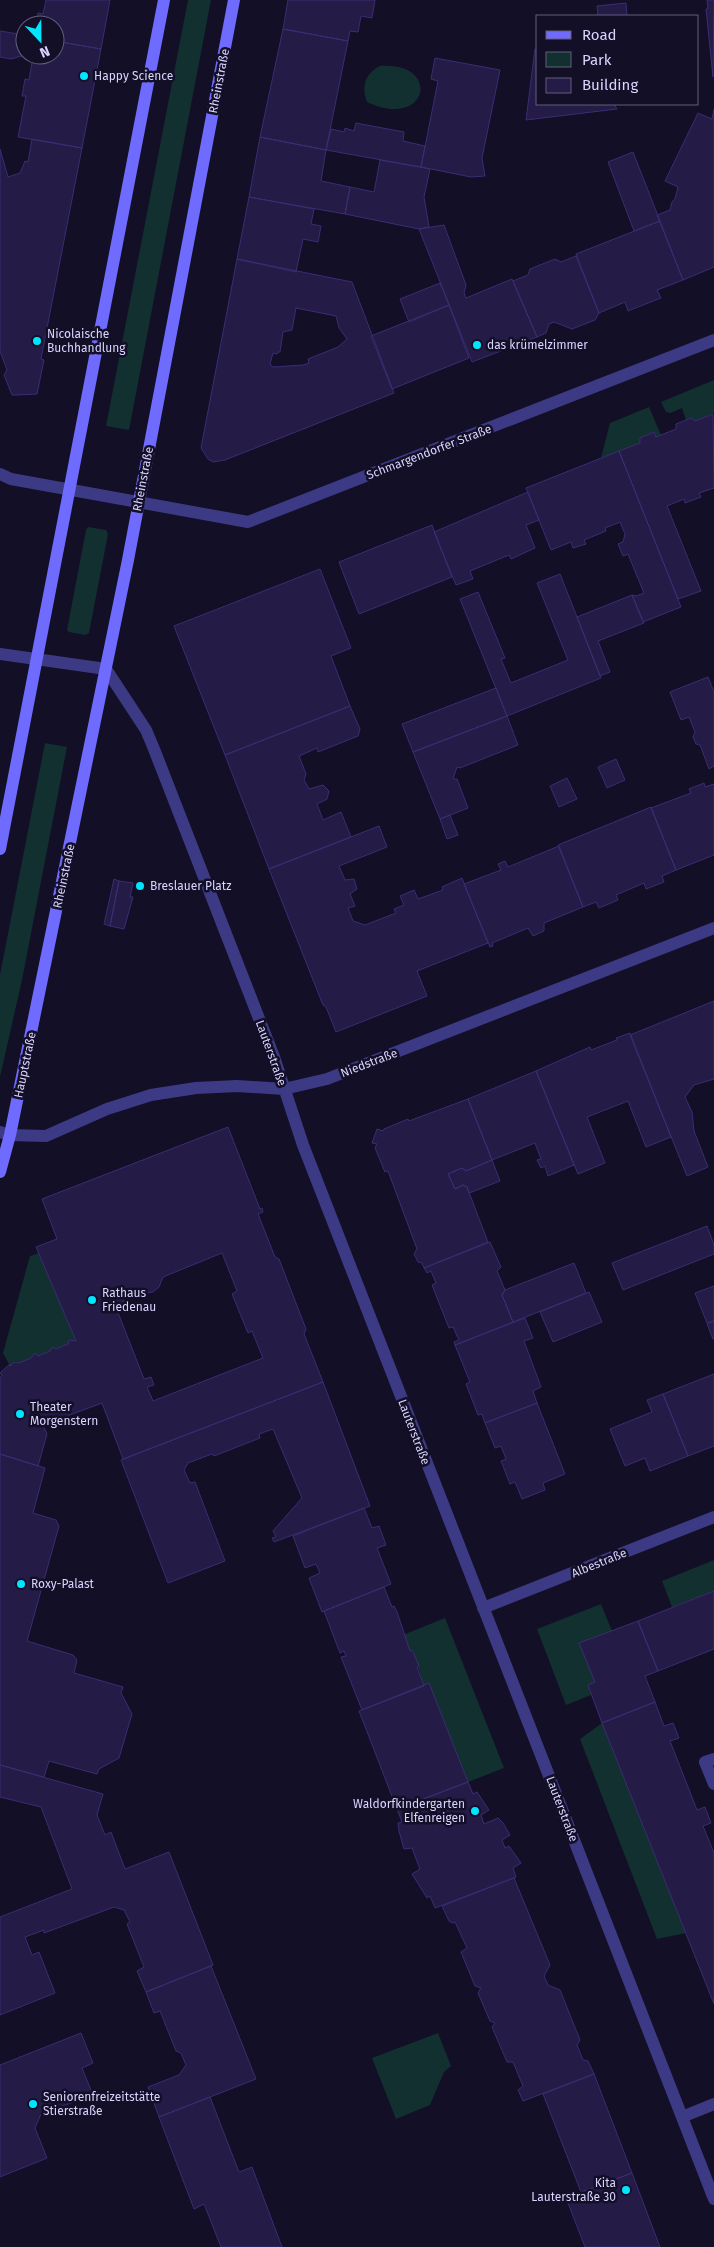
<svg xmlns="http://www.w3.org/2000/svg" width="714" height="2247" font-family="'Fira Sans',sans-serif">
<rect width="100%" height="100%" fill="#130f26"/>
<path fill="#12302f" d="M188 0H211L129 430 106 426Z
M380 66C442 61 429 131 367 102 361 87 365 73 380 66Z
M714 380V413L695 421 691 418 686 420 682 408 671 413 666 412 661 402Z
M649 407 661 435 656 437 654 432 640 438V443L601 458 610 423Z
M88 527 106 530 108 534 89 633 85 635 69 632 67 630 86 530Z
M45 743 67 747 22 980 0 1077V975Z
M39 1253 76 1341 69 1340 68 1344 56 1349 52 1347 50 1351 38 1356 35 1353 31 1358 19 1363 15 1361 10 1366 3 1353 30 1256Z
M714 1560V1591L672 1607 662 1581Z
M601 1604 612 1631 580 1643 595 1682 588 1685 591 1695 566 1705 537 1629Z
M445 1618 504 1768 468 1782 429 1684 424 1686 413 1651H410L403 1635Z
M602 1723 686 1933 657 1939 580 1739Z
M438 2033 451 2066 444 2072 430 2105 396 2119 372 2058Z"/>
<path fill="#241b47" stroke="#3b2d73" fill-rule="evenodd" d="M46 0H110L101 49 55 41V25H36L38 13 43 14Z
M288 0H375L372 18 361 16 358 32 350 31 348 41 283 29Z
M707 0H714L713 77 706 9H708Z
M626 3 627 16H598L597 6Z
M283 29 348 41 326 150 260 137Z
M0 31 25 35V55H55V41L101 49 82 148 18 137 26 96H22L25 79 29 80 33 57 25 55 11 59 0 57Z
M535 49H538V104H614L617 109 526 120Z
M435 58 500 70 482 158 485 176 471 177 421 167 438 81 431 79Z
M714 109V267L683 280 657 215 670 210 672 202 675 199 678 187 665 181 698 113 712 119Z
M356 123 404 132 403 141 425 146 421 167 326 150 331 129 344 132 345 128 354 131Z
M260 137 326 150 321 181 350 187 345 214 249 197Z
M32 139 82 148 41 359 44 360 37 394 16 395H12L4 375 7 370 0 351V149L8 177 20 173 25 161 28 162Z
M633 152 660 221 634 231 608 162Z
M380 160 430 169 424 197 429 227 419 229 345 214 350 187 374 192Z
M249 197 314 209 311 224 321 226 318 242 303 239 296 272 237 259Z
M660 221 683 280 657 290 661 298 643 305 628 311 625 302 599 313 576 254Z
M444 225 466 285 464 293 466 298 512 279 537 337 472 362 419 229Z
M576 256 599 313 595 320 572 329 554 322 549 324 546 333 537 337 513 281 528 275 530 269 555 259 561 262Z
M237 259 352 282 394 393 225 460 213 462 208 459 201 448ZM296 308 336 316 339 328 347 339 338 347 308 359 309 363 303 365 273 367 270 364 273 353 277 354 278 352H280L283 332 292 330Z
M440 283 449 305 409 322 400 299Z
M449 305 469 358 392 389 371 336Z
M713 414 714 488 699 493 701 497 685 503 684 499 667 506 701 591 678 599 619 451 640 443V438L654 432 656 437 676 429V424L691 418 695 421Z
M619 451 681 607 643 622 632 595 636 596 644 593 628 554 623 556 618 544 623 542 625 534 620 522 605 528 606 531 584 540 586 544 573 548 571 542 551 550 526 488Z
M528 492 539 520 526 525 535 548 511 559 509 555 470 571 473 579 456 585 434 532Z
M432 525 452 577 359 614 339 562Z
M320 569 351 648 331 656 350 706 225 755 174 626Z
M560 574 601 678 507 716 460 599 478 592 505 658 501 659 511 683 568 660 537 583Z
M632 595 644 623 598 641 610 672 600 676 577 617Z
M708 677 714 692V766L709 769 700 745 696 744 693 737 695 732 689 717 681 720 670 692Z
M496 688 507 716 413 752 402 724Z
M350 706 360 729 358 736 318 752 317 748 299 756 306 774 304 780 309 789 323 785 329 791 327 799 317 804 323 820 341 812 351 837 269 869 225 755Z
M507 716 518 745 460 768 457 767 453 779H457L468 808 440 819 413 752Z
M616 759 625 780 607 788 598 767Z
M567 778 577 799 559 807 550 786Z
M704 783 705 787 714 784V855L676 870 651 808 691 793 689 789Z
M651 807 676 870 662 876 664 882 646 889 644 883 616 895 618 900 599 908 596 902 583 907 558 845Z
M450 815 458 835 447 839 440 819Z
M379 826 387 847 339 866 345 880 354 879 357 889 350 894 355 906 348 908 353 921 365 925 396 913 394 909 404 905 400 896 414 890 418 899 443 890 442 887 462 878 488 943 417 971 427 996 336 1032 326 1007 323 1005 269 869Z
M559 846 583 907 544 923V931L533 936 528 928 492 943 493 946 490 947 464 884 501 870 498 864 505 861 508 867Z
M114 879 119 881 110 926 104 924Z
M119 881 133 883 130 897H133L124 929 110 926Z
M714 1001V1079L694 1085 685 1097 692 1112 694 1131 708 1167 687 1176 630 1035Z
M630 1033 671 1137 646 1147 628 1101 587 1117 605 1163 578 1174 536 1071 590 1047 591 1050 617 1040 616 1038Z
M536 1071 574 1165 548 1176 545 1166 541 1168 537 1160 541 1159 535 1143 492 1160 468 1099Z
M468 1099 492 1160 466 1171 462 1168 448 1174 455 1189 463 1185 467 1187 488 1242 424 1268 422 1263 418 1262 414 1254 417 1249 388 1171 385 1172 375 1148 377 1144 372 1143 377 1129 383 1131 384 1129 408 1119 409 1121Z
M228 1127 260 1209 262 1208 263 1212 258 1214 275 1257 279 1259 306 1329 304 1334 323 1382 123 1459 102 1403 43 1425 47 1434 38 1466 0 1454V1378L2 1375 0 1373 10 1364V1366L13 1364 14 1362 19 1363 31 1358 35 1353 38 1356 50 1351 52 1347 56 1349 68 1344 69 1340 76 1341 36 1247 57 1239 42 1199ZM222 1253 237 1291 232 1294 248 1333 252 1331 263 1358 153 1401 147 1387 154 1385 151 1377 144 1379 115 1305 140 1294 153 1292 159 1287 163 1277Z
M492 1160 500 1181 469 1193 467 1187 463 1185 455 1189 448 1174 462 1168 466 1171Z
M707 1226 714 1245V1254L623 1290 612 1263Z
M490 1242 501 1267 497 1271 505 1290 502 1295 513 1322 455 1345 454 1342 459 1340 453 1327 449 1328 432 1285 436 1283 431 1271 427 1273 424 1268Z
M574 1263 586 1293 513 1322 502 1295 505 1290Z
M714 1286V1321L707 1323 695 1293Z
M589 1292 602 1322 553 1342 540 1312Z
M525 1318 533 1338 524 1341 541 1387 533 1391 537 1403 485 1423 482 1414 478 1415 473 1402 466 1384 470 1382 455 1345Z
M714 1321V1339H713L707 1324Z
M714 1374V1446L688 1456 663 1394Z
M323 1382 370 1506 274 1542 272 1538 276 1537 273 1531 302 1498 273 1429 259 1434 260 1438 214 1456 212 1454 188 1463 184 1470 190 1483 195 1482 225 1561 168 1583 121 1460Z
M663 1394 688 1456 650 1471 645 1458 625 1466 610 1429 652 1412 647 1400Z
M537 1403 565 1474 543 1483 545 1490 522 1499 515 1482 510 1484 501 1461 506 1459 501 1446 495 1448 485 1423Z
M0 1454 45 1468 33 1513 56 1520 59 1526 27 1641 73 1655 77 1660 74 1673 123 1687 121 1693 132 1714 119 1758 99 1769 97 1774 49 1761 44 1777 0 1765Z
M364 1508 372 1528 379 1526 386 1545 377 1548 391 1584 322 1612 309 1578 320 1573 316 1564 305 1568 293 1536Z
M384 1587 392 1607 394 1606 397 1612 410 1651 412 1650 419 1666 417 1667 424 1686 362 1710 341 1657 346 1656 344 1651 340 1653 324 1611Z
M714 1591V1649L658 1671 638 1621Z
M638 1621 658 1671 645 1676 655 1702 602 1723 588 1685 595 1682 579 1643Z
M429 1683 468 1782 397 1809 359 1711Z
M655 1702 664 1726 673 1723 679 1738 670 1741 697 1810 705 1807 711 1823 703 1826 714 1853V2004L602 1723Z
M0 1765 103 1794 97 1815 105 1835 111 1832 125 1869 169 1852 213 1965 146 1992 137 1971 144 1967 127 1924 130 1922 124 1910 114 1907 44 1933V1930L25 1937 32 1955 39 1952 55 1993 0 2015V1917L72 1889 41 1807 0 1797Z
M468 1782 473 1794 477 1792 489 1810 481 1815 484 1824 498 1818 503 1823 510 1835 502 1840 505 1848 509 1846 521 1863 513 1868 516 1877 435 1908 430 1896 427 1898 412 1874 420 1869 412 1848 404 1849 399 1831 398 1823 402 1822 397 1809Z
M514 1878 550 1965 544 1976 548 1985 560 1990 580 2040 577 2045 583 2060 588 2061 594 2074 523 2101 518 2090 523 2086 513 2062H507L492 2027 495 2023 490 2021 478 1993 481 1988 475 1986 461 1952 467 1948 455 1922 453 1923 449 1921 442 1906Z
M211 1966 256 2079 159 2117 148 2087 179 2075 186 2065 181 2053 176 2051 160 2011 154 2013 146 1992Z
M81 2033 93 2063 82 2068 93 2095 41 2114 35 2128 47 2158 0 2177V2065Z
M594 2074 632 2173 581 2192 543 2094Z
M210 2097 239 2172 252 2167 282 2247H221L204 2204 194 2209 159 2117Z
M632 2173 660 2247H585L566 2198Z"/>
<g fill="none" stroke-linecap="round" stroke-linejoin="round">
<path stroke="#3d3a85" stroke-width="12" d="M714 1759 705 1762 714 1784"/>
<path stroke="#3d3a85" stroke-width="12" d="M0 474 11 479 248 522 714 340
M0 654 106 669 146 730 154 749 274 1057 303 1145 714 2199
M0 1132 10 1135 46 1136 107 1109 151 1095 196 1088 237 1086 284 1089 327 1079 714 928
M483 1608 714 1517
M682 2117 714 2104"/>
<path stroke="#6f6bff" stroke-width="12" d="M0 849 164 0
M0 1172 10 1135 128 560 234 0"/>
</g>
<g fill="#00e5ff" stroke="#130f26" stroke-width="2">
<circle cx="84" cy="76" r="5"/>
<circle cx="37" cy="341" r="5"/>
<circle cx="477" cy="345" r="5"/>
<circle cx="140" cy="886" r="5"/>
<circle cx="92" cy="1300" r="5"/>
<circle cx="20" cy="1414" r="5"/>
<circle cx="21" cy="1584" r="5"/>
<circle cx="475" cy="1811" r="5"/>
<circle cx="33" cy="2104" r="5"/>
<circle cx="626" cy="2190" r="5"/>
</g>
<g text-anchor="middle" dominant-baseline="central" stroke-width="5" stroke-linejoin="round" paint-order="stroke">
<g font-size="12" fill="#d9d4ff" stroke="#130f26" text-anchor="start">
<text x="94" y="76">Happy Science</text>
<text x="47" y="334">Nicolaische<tspan x="47" dy="14">Buchhandlung</tspan></text>
<text x="487" y="345">das krümelzimmer</text>
<text x="150" y="886">Breslauer Platz</text>
<text x="102" y="1293">Rathaus<tspan x="102" dy="14">Friedenau</tspan></text>
<text x="30" y="1407">Theater<tspan x="30" dy="14">Morgenstern</tspan></text>
<text x="31" y="1584">Roxy-Palast</text>
<text x="465" y="1804" text-anchor="end">Waldorfkindergarten<tspan x="465" dy="14">Elfenreigen</tspan></text>
<text x="43" y="2097">Seniorenfreizeitstätte<tspan x="43" dy="14">Stierstraße</tspan></text>
<text x="616" y="2183" text-anchor="end">Kita<tspan x="616" dy="14">Lauterstraße 30</tspan></text>
</g>
<g font-size="12" fill="#d9d4ff" stroke="#130f26">
<text transform="translate(219 81) rotate(-79)">Rheinstraße</text>
<text transform="translate(429 452) rotate(-21)">Schmargendorfer Straße</text>
<text transform="translate(143 479) rotate(-79)">Rheinstraße</text>
<text transform="translate(64 876) rotate(-78)">Rheinstraße</text>
<text transform="translate(271 1053) rotate(70)">Lauterstraße</text>
<text transform="translate(369 1063) rotate(-21)">Niedstraße</text>
<text transform="translate(25 1065) rotate(-78)">Hauptstraße</text>
<text transform="translate(414 1432) rotate(69)">Lauterstraße</text>
<text transform="translate(599 1563) rotate(-22)">Albestraße</text>
<text transform="translate(562 1809) rotate(69)">Lauterstraße</text>
</g>
</g>
<rect x="536" y="15" width="162" height="90" fill="#130f26" stroke="#625e7d"/>
<rect x="546" y="31" width="25" height="8" fill="#6f6bff" stroke="#625e7d"/>
<text x="582" y="40" font-size="15" fill="#d9d4ff">Road</text>
<rect x="546" y="52" width="25" height="15" fill="#12302f" stroke="#625e7d"/>
<text x="582" y="65" font-size="15" fill="#d9d4ff">Park</text>
<rect x="546" y="78" width="25" height="15" fill="#241b47" stroke="#625e7d"/>
<text x="582" y="90" font-size="15" fill="#d9d4ff">Building</text>
<g transform="translate(40 40) rotate(158)"><circle r="24" fill="#130f26" stroke="#625e7d"/>
<path d="M0-4L9 19L0 12L-9 19Z" fill="#00e5ff"/>
<text y="-8" font-size="14" font-weight="bold" text-anchor="middle" fill="#d9d4ff">N</text>
</g>
</svg>
